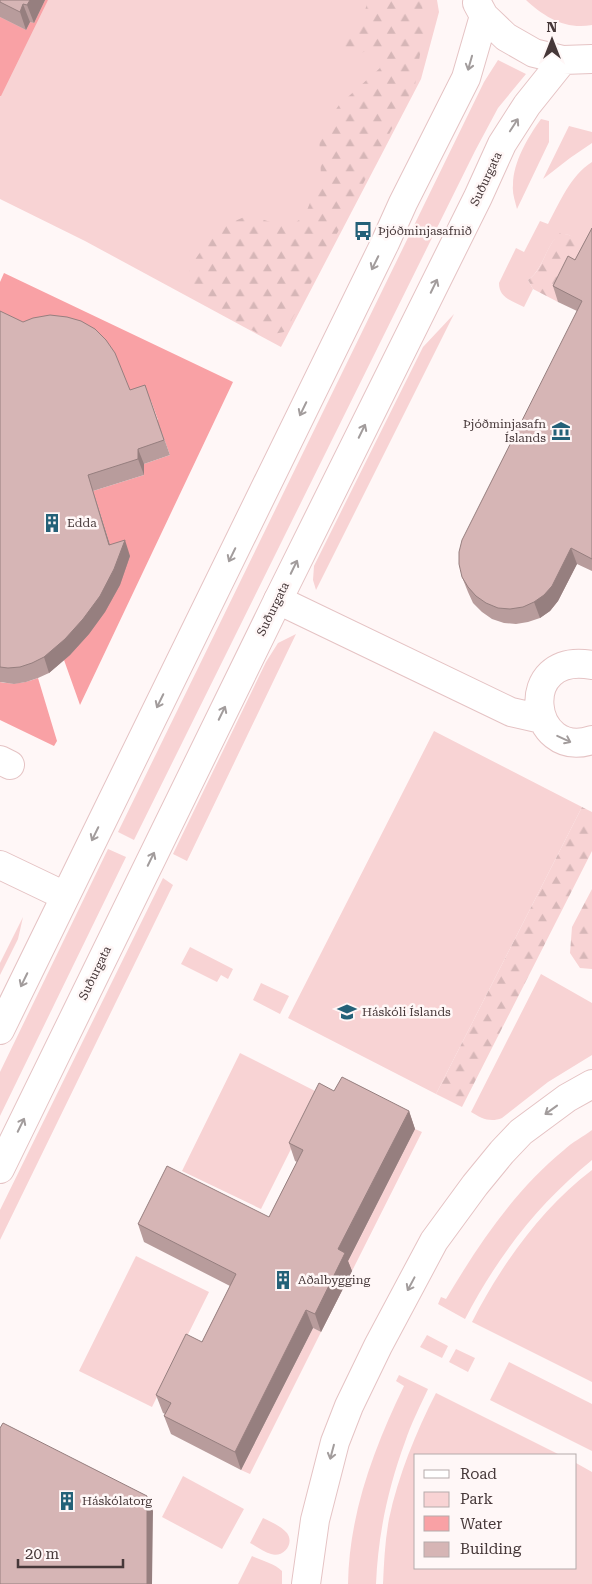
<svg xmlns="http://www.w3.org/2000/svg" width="592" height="1584" font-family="'Roboto Serif',serif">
<defs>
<pattern id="forest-firs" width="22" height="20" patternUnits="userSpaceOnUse" patternTransform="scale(1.25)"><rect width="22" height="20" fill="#f8d3d4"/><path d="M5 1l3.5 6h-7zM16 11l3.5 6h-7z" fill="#d6b6b7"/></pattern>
</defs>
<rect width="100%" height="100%" fill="#fff7f7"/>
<path fill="#f8d3d4" d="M0 0H437L439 12 421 79 281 347 85 241 0 199Z
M526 0H592V25C566 30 544 17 526 0Z
M498 60 526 74 498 108 475 151 134 840 118 832 484 82Z
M541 119 549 121V142L517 209C515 201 512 193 513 185 513 162 528 137 541 119Z
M569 126 592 132V143L570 158 543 179Z
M592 162V252L569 235 560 234C545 246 544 269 528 280L533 289 524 307C512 301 499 298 499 283L516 248 524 252 540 221 548 224C560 202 570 176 592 162Z
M454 314 316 590 313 580 314 566 423 347Z
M296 634 187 861 173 854 266 662 278 643Z
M434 731 582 807 436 1094 288 1018Z
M108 849 126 857 0 1116V1072Z
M163 878 173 885 0 1240V1210Z
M23 917 18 939 0 975V963Z
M190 947 233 969 228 979 221 975 217 982 181 964Z
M541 974 592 1003V1055L548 1082 502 1118C490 1123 481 1118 471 1112Z
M261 983 289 996 280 1014 253 1000Z
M240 1053 319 1093 261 1209 182 1171Z
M415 1129 422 1132 352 1271 345 1267Z
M592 1130V1160C537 1205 498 1256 465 1319L438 1304 441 1297 446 1299C479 1244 514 1191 564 1150 572 1142 583 1137 592 1130Z
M592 1170V1382L472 1322C501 1265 541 1209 592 1170Z
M136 1256 209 1292 152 1407 79 1371Z
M313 1328 321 1332 250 1474 241 1470Z
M427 1335 448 1346 442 1358 420 1347Z
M456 1349 475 1358 468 1372 449 1362Z
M509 1362 592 1404V1451L490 1400Z
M399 1375 428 1389C420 1406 411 1424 405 1442 388 1488 378 1535 376 1584H348C349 1514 374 1448 404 1386L396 1381Z
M436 1393 560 1455H416V1568H576V1463L592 1472V1584H383C384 1562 385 1540 389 1519 398 1476 416 1432 436 1393Z
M183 1476 244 1509 222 1549 162 1517Z
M263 1518C271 1522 281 1526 287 1533 295 1544 283 1558 271 1554 264 1552 256 1546 250 1543Z
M252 1556C263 1561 274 1563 282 1571V1584H238Z"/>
<path fill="url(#forest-firs)" d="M368 0H422L424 30 415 85 290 323 284 332 263 336 203 304 188 288 190 267 216 229 249 215 289 228 305 215 321 176 319 134 339 105 380 68 377 48 347 57 341 48 342 37 364 14Z
M560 233 569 235 587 243 558 302 533 289 528 280C544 269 545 246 560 233Z
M582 807 592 812V851L462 1107 436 1094Z
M592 889V969L580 968 570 953 572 927Z"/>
<path fill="#f9a1a5" d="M45 0H48L1 96H0V17L26 30 30 22 34 23Z
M4 273 233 382 80 705 64 660 70 654 115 561 93 491 144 475V464L170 455 162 433 149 424 158 420 151 401 135 406 0 324V282Z
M38 678 57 741 54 746 0 720V682C14 685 25 683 38 678Z"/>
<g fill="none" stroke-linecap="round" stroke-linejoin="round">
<g stroke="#e5c3c4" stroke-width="30">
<path id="minor" d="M278 600 511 712 542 719
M592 665C515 651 529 761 592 740
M0 760 10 765
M0 865 65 896
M306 1584 315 1520 335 1442 349 1406 378 1346 434 1241 475 1185 502 1152 521 1132 567 1098 592 1084"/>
</g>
<g stroke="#e5c3c4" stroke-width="30">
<path id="major" d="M477 3 484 16 506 37 534 53 563 60 592 59
M0 1030 385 243 403 203 466 78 484 16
M0 1169 278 600 478 197 502 144 527 105 563 60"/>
</g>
<use href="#minor" stroke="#fff" stroke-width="28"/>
<use href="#major" stroke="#fff" stroke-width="28"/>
</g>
<path fill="#b89c9c" d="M0 0H45L34 23 30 22 26 30 0 17Z
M592 228V571L577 564 558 601 550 611 540 618 528 622 516 624 504 623 492 619 482 612 473 603 468 592 462 577 577 311 558 302 553 286 575 260Z
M0 311 130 390 145 385 170 455 144 464V475L93 491 110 545 130 556 120 585 105 612 89 634 70 655 49 673 38 678 26 682 14 684 0 682Z
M334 1091 409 1111 415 1129 348 1261 352 1271 321 1332 313 1328 241 1470 171 1434 164 1416 165 1414 163 1413 156 1395 202 1342 230 1286 144 1242 138 1224 269 1217 297 1162 295 1161 289 1143Z"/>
<path fill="#967f7f" d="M30 0H45L34 23 27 5Z
M23 4 30 22 26 30 20 12Z
M138 449 144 464V475L138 459Z
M88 475 93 491 115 561 109 545Z
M125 540 130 556 120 585 105 612 89 634 70 655 49 673 44 657Z
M571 548 577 564 558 601 550 611 540 618 534 602Z
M409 1111 415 1129 348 1261 352 1271 321 1332 315 1314 338 1249Z
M306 1310 313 1328 241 1470 235 1452Z
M147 1496 153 1511 152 1584H147Z"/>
<path fill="#d6b5b5" stroke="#967f7f" d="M0 0H30L27 5 23 4 20 12 0 2Z
M592 228V559L571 548 552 586 544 595 534 602 523 607 510 609 498 608 486 603 476 596 468 587 462 577 459 564V552L462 540 582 301 553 286 568 256 575 260Z
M0 311 23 322 33 318 50 315 67 317 81 321 95 329 106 340 115 353 130 390 145 385 164 440 138 449V459L88 475 109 545 125 540 114 569 100 596 83 619 65 639 44 657 32 663 20 667 8 668 0 667Z
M342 1077 409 1111 338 1249 345 1253 315 1314 306 1310 235 1452 164 1416 171 1403 156 1395 186 1334 202 1342 236 1274 138 1224 167 1166 269 1217 303 1150 289 1143 319 1083 334 1091Z
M3 1423 147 1496V1584H0V1428Z"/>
<defs><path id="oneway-shaft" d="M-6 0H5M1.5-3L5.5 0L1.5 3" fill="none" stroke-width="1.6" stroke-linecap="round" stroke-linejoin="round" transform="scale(1.25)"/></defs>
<g stroke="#a29c9c">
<use href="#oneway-shaft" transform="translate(470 63) rotate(106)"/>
<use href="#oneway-shaft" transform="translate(514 125) rotate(-57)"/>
<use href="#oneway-shaft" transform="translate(375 263) rotate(116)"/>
<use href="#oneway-shaft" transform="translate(434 286) rotate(-64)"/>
<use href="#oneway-shaft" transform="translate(303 409) rotate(116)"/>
<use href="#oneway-shaft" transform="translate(362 431) rotate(-64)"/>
<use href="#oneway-shaft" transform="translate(232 555) rotate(116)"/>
<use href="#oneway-shaft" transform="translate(294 567) rotate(-64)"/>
<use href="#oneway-shaft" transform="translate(160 701) rotate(116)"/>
<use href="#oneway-shaft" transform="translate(222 713) rotate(-64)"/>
<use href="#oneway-shaft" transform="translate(564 739) rotate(25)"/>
<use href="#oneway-shaft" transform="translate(95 834) rotate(116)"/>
<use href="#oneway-shaft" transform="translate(151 859) rotate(-64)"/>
<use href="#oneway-shaft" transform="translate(24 980) rotate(116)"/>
<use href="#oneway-shaft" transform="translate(551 1110) rotate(144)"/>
<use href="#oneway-shaft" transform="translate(21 1125) rotate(-64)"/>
<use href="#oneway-shaft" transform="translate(411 1284) rotate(118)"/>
<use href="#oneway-shaft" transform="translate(332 1452) rotate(105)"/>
</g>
<defs>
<g id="bus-bare" transform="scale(1.5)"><path d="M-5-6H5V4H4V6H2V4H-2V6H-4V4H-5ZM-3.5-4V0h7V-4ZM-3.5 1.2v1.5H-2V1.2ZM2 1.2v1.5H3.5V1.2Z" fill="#246178" stroke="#fff7f7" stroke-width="2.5" paint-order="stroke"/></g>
<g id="museum-bare" transform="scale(1.5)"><path d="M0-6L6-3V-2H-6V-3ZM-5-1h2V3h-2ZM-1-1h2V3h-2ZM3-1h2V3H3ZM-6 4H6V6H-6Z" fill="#246178" stroke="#fff7f7" stroke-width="2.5" paint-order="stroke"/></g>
<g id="building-bare" transform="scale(1.5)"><path d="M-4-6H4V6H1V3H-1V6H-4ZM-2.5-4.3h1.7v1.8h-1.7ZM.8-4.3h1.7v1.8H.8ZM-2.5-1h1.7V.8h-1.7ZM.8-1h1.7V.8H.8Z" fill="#246178" stroke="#fff7f7" stroke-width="2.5" paint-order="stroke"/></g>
<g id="university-bare" transform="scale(1.5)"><path d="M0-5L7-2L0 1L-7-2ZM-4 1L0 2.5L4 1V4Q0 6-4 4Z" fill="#246178" stroke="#fff7f7" stroke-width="2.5" paint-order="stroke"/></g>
</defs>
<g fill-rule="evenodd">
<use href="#bus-bare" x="363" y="231"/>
<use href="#museum-bare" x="561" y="431"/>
<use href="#building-bare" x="52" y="523"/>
<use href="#university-bare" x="347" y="1012"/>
<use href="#building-bare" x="283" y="1280"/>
<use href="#building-bare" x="67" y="1501"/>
</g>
<g text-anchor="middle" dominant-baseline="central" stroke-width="5" stroke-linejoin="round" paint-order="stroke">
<g font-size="12" fill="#463839" stroke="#fff7f7">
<text transform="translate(486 179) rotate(-65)">Suðurgata</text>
<text transform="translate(273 609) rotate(-64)">Suðurgata</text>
<text transform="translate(95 973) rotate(-64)">Suðurgata</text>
</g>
<g font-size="12" fill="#463839" stroke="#fff7f7" text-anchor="start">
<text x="378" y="231">Þjóðminjasafnið</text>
<text x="546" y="424" text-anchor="end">Þjóðminjasafn<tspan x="546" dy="14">Íslands</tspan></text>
<text x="67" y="523">Edda</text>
<text x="362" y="1012">Háskóli Íslands</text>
<text x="298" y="1280">Aðalbygging</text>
<text x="82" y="1501">Háskólatorg</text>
</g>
</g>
<rect x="414" y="1454" width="162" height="115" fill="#fff7f7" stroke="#b5abab"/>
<rect x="424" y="1470" width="25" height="8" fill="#ffffff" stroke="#b5abab"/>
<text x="460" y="1479" font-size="15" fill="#463839">Road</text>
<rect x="424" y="1492" width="25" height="15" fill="#f8d3d4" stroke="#b5abab"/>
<text x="460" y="1504" font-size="15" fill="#463839">Park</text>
<rect x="424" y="1516" width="25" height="15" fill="#f9a1a5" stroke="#b5abab"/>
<text x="460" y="1529" font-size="15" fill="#463839">Water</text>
<rect x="424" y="1542" width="25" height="15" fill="#d6b5b5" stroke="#b5abab"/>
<text x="460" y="1554" font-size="15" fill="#463839">Building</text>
<g transform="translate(552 40)" stroke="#fff7f7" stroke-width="4" paint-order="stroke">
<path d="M0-4L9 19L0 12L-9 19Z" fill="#463839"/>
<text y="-8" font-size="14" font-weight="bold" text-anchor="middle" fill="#463839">N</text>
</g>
<path d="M18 1559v8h105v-8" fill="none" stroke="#463839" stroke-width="2.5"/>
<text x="25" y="1559" font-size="15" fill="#463839" stroke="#fff7f7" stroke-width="4" paint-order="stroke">20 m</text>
</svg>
